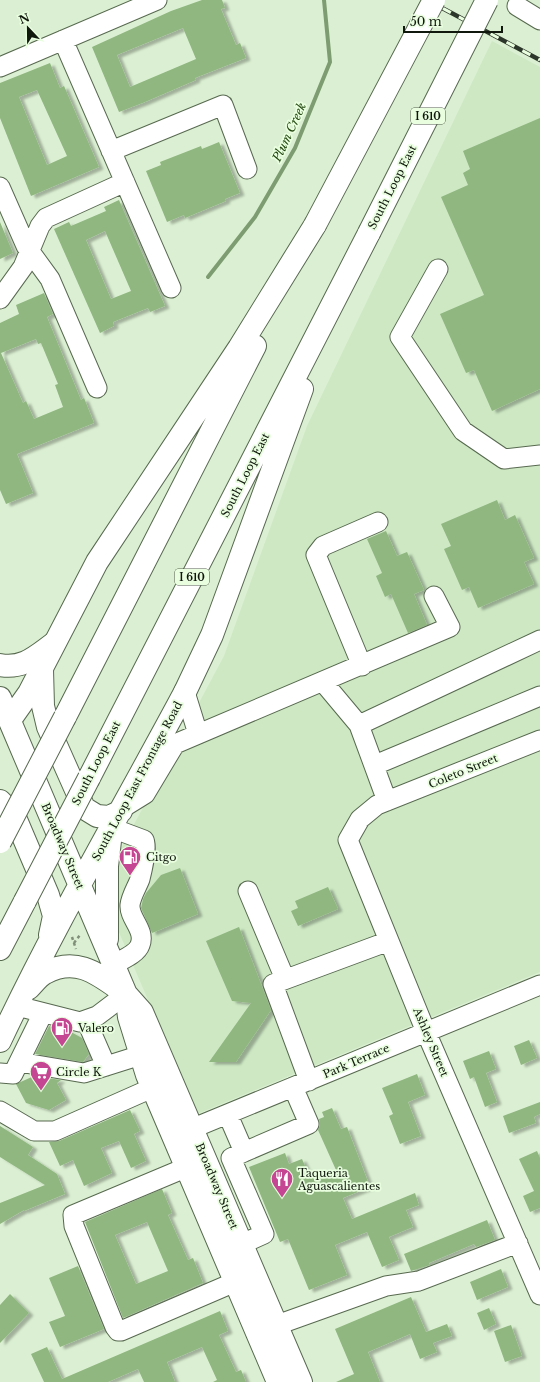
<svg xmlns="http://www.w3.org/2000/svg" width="540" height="1382" font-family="'Libre Baskerville',serif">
<defs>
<filter id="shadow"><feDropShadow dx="4.5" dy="2.5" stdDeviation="1" flood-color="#0004"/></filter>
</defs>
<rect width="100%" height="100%" fill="#dbf0d2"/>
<path fill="#cde8c3" d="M492 41 540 67V972L197 1114 100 888 224 656 307 426Z"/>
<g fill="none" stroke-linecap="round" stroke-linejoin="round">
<path stroke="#7e9c72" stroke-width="4" d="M208 277 255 217 295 148 330 62 324 0"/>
</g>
<path fill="#90b780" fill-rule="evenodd" filter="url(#shadow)" d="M202 0H222L225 8 221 9 236 45 240 43 246 58 195 78 196 80 145 102 119 112 92 47 171 11ZM183 28 196 59 130 87 117 55Z
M50 63 60 88 64 86 99 167 31 196 0 118V83ZM37 90 67 156 47 165 19 97Z
M540 118V389L492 411 474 370 466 373 440 314 484 295 441 197 468 185 463 173 470 169 463 151Z
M219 142 240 193 225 199 226 201 185 218 184 215 167 222 146 171 161 165 160 162 201 146 202 149Z
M119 200 165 306 150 312 148 308 113 322 114 326 100 333 54 229 69 222 71 226 106 211 104 207ZM105 231 131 291 111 299 86 240Z
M0 222 13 253 0 259Z
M44 293 53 314 47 317 81 400 84 398 94 423 17 454 33 493 6 504 0 490V323L19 314 16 305ZM36 339 38 344 41 343 58 384 55 385 63 407 34 419 26 401 23 403 1 353Z
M497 500 505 520 515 515 534 558 524 562 534 584 478 608 469 587 462 590 444 549 451 546 441 524Z
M386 531 397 556 407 552 424 590 414 594 427 625 408 633 391 594 385 597 376 576 382 573 367 539Z
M180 868 198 914 152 933 141 908 143 899 146 893 161 875Z
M328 887 338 909 298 926 291 911 298 908 295 901Z
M239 927 271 1010 236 1062H209L251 1003 232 1001 206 941Z
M49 1026 67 1030 82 1038 89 1054 83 1062 35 1054Z
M529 1040 537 1058 521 1065 514 1046Z
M489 1051 496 1069 486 1073 497 1102 485 1107 474 1077 470 1079 463 1061Z
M417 1074 425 1095 408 1102 421 1136 400 1144 389 1116 393 1114 382 1088Z
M34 1076 61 1080 57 1083 66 1100 49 1110 26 1103 16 1084Z
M540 1102V1114L534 1117 536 1123 509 1133 503 1116Z
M332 1108 341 1129 347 1127 370 1187 343 1198 352 1219 415 1193 419 1205 406 1210 413 1227 389 1237 399 1260 382 1267 367 1232 335 1245 347 1275 309 1290 288 1239 280 1242 249 1167 285 1153 289 1164 302 1159 308 1173 314 1171 316 1178 336 1170 318 1130 320 1125 319 1119 324 1117 322 1112Z
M130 1110 140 1131 134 1134 146 1161 131 1168 119 1141 101 1148 112 1173 84 1186 73 1160 60 1166 49 1142 59 1141Z
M0 1126 33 1147 28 1155 57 1174 65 1194 24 1211V1210L0 1224V1203L45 1185 0 1157Z
M537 1151 540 1158V1208L530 1212 523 1196 534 1191 519 1159Z
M162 1189 172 1213 168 1215 188 1260 193 1258 203 1283 123 1318 85 1222ZM147 1222 168 1271 136 1284 115 1235Z
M487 1220 495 1240 476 1247 474 1244 429 1263 430 1265 411 1271 404 1254Z
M78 1266 104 1329 60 1347 49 1322 65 1316 49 1278Z
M501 1269 508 1287 477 1300 470 1282Z
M10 1294 29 1313 0 1343V1305Z
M411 1297 426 1332 447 1324 452 1336 433 1343 437 1352 420 1359 410 1334 368 1352 380 1382H336L354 1374 335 1329Z
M489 1308 496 1324 484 1330 477 1313Z
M220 1311 228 1331 219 1335 236 1372 241 1370 246 1382H213L217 1380 202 1347 167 1362 175 1382H144L138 1369 108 1382H44L31 1354 47 1347 62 1379Z
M511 1325 522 1356 505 1362 494 1331Z"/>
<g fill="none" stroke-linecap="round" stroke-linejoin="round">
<g stroke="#57694f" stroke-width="21">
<path id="minor" d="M517 6 540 20
M63 40 171 288
M0 67 157 0
M111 151 223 105 247 169
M0 187 26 246 50 279 97 388
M438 269 400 337 463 431 504 459 540 455
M0 299 23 267 40 226 46 218 125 182
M362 666 316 555 323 546 378 522
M323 682 359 725 387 801
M185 692 198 734
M359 725 540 640
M540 740 377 805 360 819 348 840 426 1032 540 1295
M375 765 540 696
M124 807 145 794 175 744 450 627 434 596
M112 828 144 840C148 847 142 871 140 879 137 887 131 896 130 905 129 919 146 930 140 945 137 954 121 960 113 965
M248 891 285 979
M17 1006 80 1022 97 1016 126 994
M86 1020 106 1066
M19 1062 84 1073 141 1055
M0 1073 13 1074 43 1013
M309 1081 273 984 389 941
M0 1111 34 1131H55L152 1088
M228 1115 244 1152 231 1158 264 1234 242 1244
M179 1134 540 985
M244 1152 309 1124 293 1087
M185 1168 73 1215 74 1226 115 1327 118 1331H121L235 1282
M277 1325 386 1286 419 1281 518 1243"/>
</g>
<g stroke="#57694f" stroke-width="24">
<path id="major" d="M0 665C23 669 35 657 53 644
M42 669 43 706 48 727 84 808 97 816 109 817 121 811
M0 698 126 994 142 1012 301 1382
M0 801 14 815 48 895 54 916 50 935
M107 939V866L110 841
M29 988C34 983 39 976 45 973 78 955 100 976 126 994
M127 1001 129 1017 147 1075 278 1382
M0 1041C56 922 123 808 185 692"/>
</g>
<g stroke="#57694f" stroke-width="24">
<path id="highway" d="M185 692 212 635 302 389
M65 717 255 346
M10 720 29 693 97 562 239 348 315 225
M89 778 369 233
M0 949 25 901"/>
</g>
<path stroke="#808f7a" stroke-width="2.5" stroke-dasharray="3 3" stroke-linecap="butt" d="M72 937 76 949
M74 943 80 935"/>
<use href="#minor" stroke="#fff" stroke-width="19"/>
<use href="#major" stroke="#fff" stroke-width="22"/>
<use href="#highway" stroke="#fff" stroke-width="22"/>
<g stroke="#2d362a" stroke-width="4.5">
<path id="rail" d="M427 0 540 60"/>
</g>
<use href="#rail" stroke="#e8fedf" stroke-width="3" stroke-dasharray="9" stroke-linecap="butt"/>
<g stroke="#57694f" stroke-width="24" stroke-linecap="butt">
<path id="highway-bridge" d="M315 225 434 0
M369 233 487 0
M0 842 65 717
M25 901 89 778"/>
</g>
<use href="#highway-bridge" stroke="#fff" stroke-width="22"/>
</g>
<defs>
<g id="fuel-pin" transform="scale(1.15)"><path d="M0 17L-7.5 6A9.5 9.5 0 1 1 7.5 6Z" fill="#c54692" stroke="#e8fedf"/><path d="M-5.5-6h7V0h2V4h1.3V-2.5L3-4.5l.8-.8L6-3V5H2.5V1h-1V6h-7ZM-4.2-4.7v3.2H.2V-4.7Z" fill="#fff"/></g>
<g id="supermarket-pin" transform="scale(1.15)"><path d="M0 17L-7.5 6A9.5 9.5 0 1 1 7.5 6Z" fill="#c54692" stroke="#e8fedf"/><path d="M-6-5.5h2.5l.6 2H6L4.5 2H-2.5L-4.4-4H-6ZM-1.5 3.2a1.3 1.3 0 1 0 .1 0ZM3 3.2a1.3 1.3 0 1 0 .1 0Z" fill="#fff"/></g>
<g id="restaurant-pin" transform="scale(1.15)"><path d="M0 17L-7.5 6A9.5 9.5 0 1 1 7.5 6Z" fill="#c54692" stroke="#e8fedf"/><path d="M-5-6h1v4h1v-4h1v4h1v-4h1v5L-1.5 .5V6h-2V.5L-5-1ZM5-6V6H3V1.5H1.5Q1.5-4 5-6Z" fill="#fff"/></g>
</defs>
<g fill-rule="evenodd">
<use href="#fuel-pin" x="130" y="857"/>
<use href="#fuel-pin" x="62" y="1028"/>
<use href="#supermarket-pin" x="41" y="1072"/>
<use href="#restaurant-pin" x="282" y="1179"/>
</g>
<g text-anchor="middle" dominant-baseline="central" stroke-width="3.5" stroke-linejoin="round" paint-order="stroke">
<g fill="#e8fedf" stroke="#515c4c" stroke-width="1">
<rect x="411" y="108" width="34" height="16" rx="3"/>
<rect x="175" y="569" width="34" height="16" rx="3"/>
</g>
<g font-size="10" font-weight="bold" fill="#10170d">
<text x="428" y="116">I 610</text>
<text x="192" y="577">I 610</text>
</g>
<g font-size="11" fill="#10170d" stroke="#e8fedf">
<text transform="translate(392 187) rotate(-63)">South Loop East</text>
<text transform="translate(245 475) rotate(-63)">South Loop East</text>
<text transform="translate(96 763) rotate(-63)">South Loop East</text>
<text transform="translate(463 771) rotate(-22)">Coleto Street</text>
<text transform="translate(137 781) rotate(-62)">South Loop East Frontage Road</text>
<text transform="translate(63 846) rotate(67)">Broadway Street</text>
<text transform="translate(431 1042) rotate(67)">Ashley Street</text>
<text transform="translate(356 1061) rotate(-23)">Park Terrace</text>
<text transform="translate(217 1186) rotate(67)">Broadway Street</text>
</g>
<g font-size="11" fill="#10170d" stroke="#e8fedf" text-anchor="start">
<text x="146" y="857">Citgo</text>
<text x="78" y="1028">Valero</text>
<text x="56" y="1072">Circle K</text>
<text x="298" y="1173">Taqueria<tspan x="298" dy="13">Aguascalientes</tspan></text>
</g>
<g font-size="12" font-style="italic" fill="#22470f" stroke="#e8fedf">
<text transform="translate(289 132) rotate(-65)">Plum Creek</text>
</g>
</g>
<g transform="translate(28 28) rotate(338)" stroke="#e8fedf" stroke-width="3" paint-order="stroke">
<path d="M0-3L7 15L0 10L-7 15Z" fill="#10170d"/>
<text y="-6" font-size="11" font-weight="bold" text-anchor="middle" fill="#10170d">N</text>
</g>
<path d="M404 26v6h98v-6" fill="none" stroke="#10170d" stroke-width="2"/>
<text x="410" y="26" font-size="12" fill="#10170d" stroke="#e8fedf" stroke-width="3" paint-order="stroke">50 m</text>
</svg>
